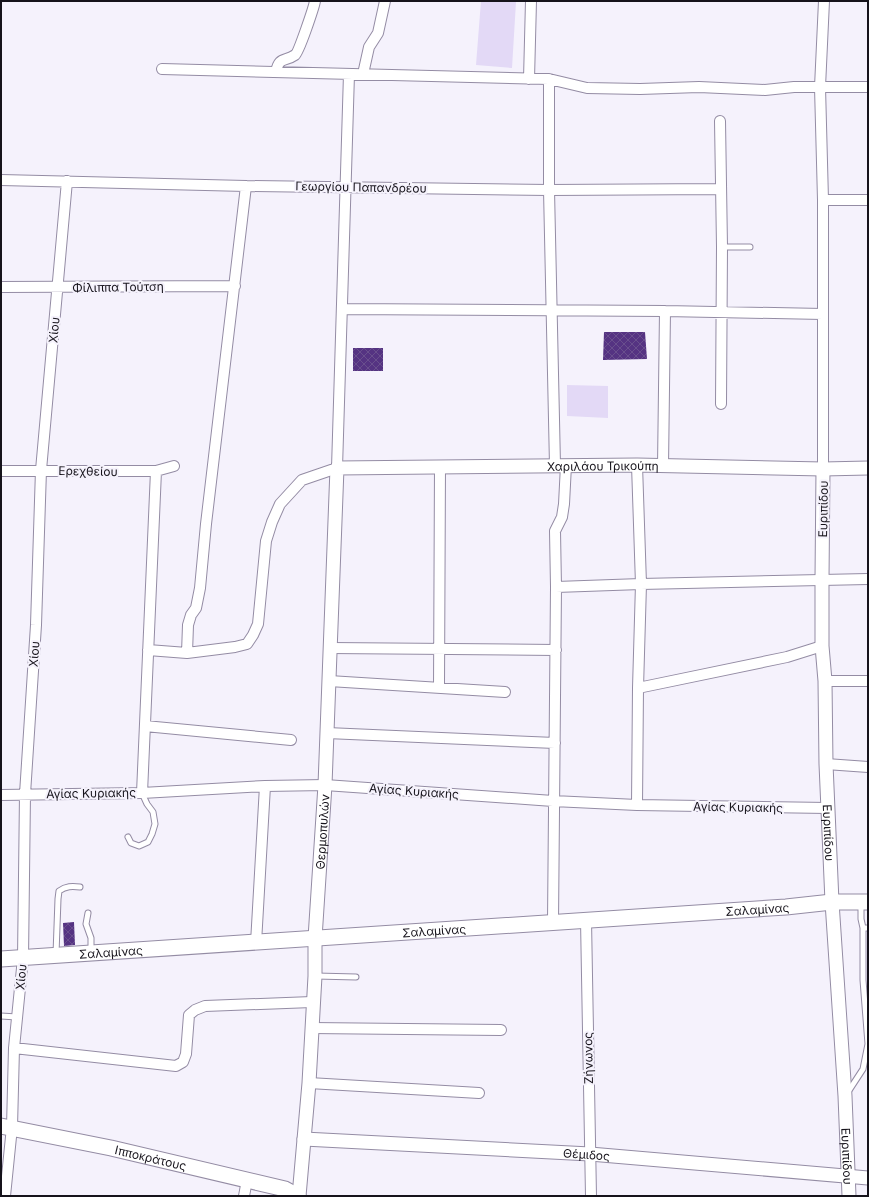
<svg xmlns="http://www.w3.org/2000/svg" width="869" height="1197" font-family="Inter,sans-serif">
<defs>
<pattern id="building-cross-hatch" width="8" height="8" patternUnits="userSpaceOnUse"><rect width="8" height="8" fill="#553382"/><path d="M0 0l8 8M0 8l8-8" fill="none" stroke="#694e8d"/></pattern>
</defs>
<rect width="100%" height="100%" fill="#f5f2fc"/>
<path fill="#e3d9f6" d="M481 1 516 2 512 68 476 65Z
M567 385 608 386V418L567 416Z"/>
<path fill="url(#building-cross-hatch)" d="M604 332H645L647 359 603 360Z
M353 348H383V371H353Z
M74 922 75 945 64 946 63 923Z"/>
<g fill="none" stroke-linecap="round" stroke-linejoin="round">
<g stroke="#948ca4" stroke-width="7">
<path id="service" d="M722 247H750
M128 837 131 843 139 846 148 842 152 834 155 824 153 812 147 804 142 793
M861 903V919L863 928H868
M88 913 86 924 91 938V952
M56 954 58 899 59 891C66 886 72 886 80 887
M316 976 356 977
M1 1016 17 1017
M848 1092 863 1069 868 1044 863 980V928"/>
</g>
<g stroke="#948ca4" stroke-width="12">
<path id="minor" d="M162 69 549 79 587 88 640 89 699 87 765 90 794 87H868
M276 72C279 56 285 62 295 55 299 52 314 7 315 1
M363 74 369 47 378 33 385 1
M529 79 531 1
M549 79V190L555 465
M720 121 722 247 721 404
M1 180 246 186 549 190 720 189
M823 200H868
M1 287 235 286
M342 309 665 311 823 314
M637 465 641 584 638 688 637 805
M663 466 665 311
M823 469V200L820 87 824 1
M1 471H156L174 466
M556 587 641 584 868 579
M330 648 556 650
M148 650 187 653 235 647 247 644 253 635 258 624 266 541 272 522 280 504 302 480 337 468 349 74
M187 653 188 625 191 615 196 608 200 588 206 524 246 186
M329 681 505 692
M825 681H868
M439 688 440 467
M638 688 787 657 822 646
M145 726 291 740
M327 733 555 743
M826 764 868 767
M142 793 156 471
M1 795 142 793 265 786 325 785 553 801 637 805 828 808
M586 920 591 1196
M553 922 556 587 555 531 562 517 564 504 566 465
M256 943 265 786
M311 1028 501 1030
M14 1048 176 1066 183 1062 186 1054 189 1015 195 1010 205 1006 312 1002
M309 1083 479 1093
M5 1196 12 1127 14 1048 23 958 25 794 36 625 41 470 67 181
M244 1196 247 1180"/>
</g>
<g stroke="#948ca4" stroke-width="15">
<g id="tertiary">
<path id="s1" d="M823 469 822 580V646L825 681 826 764 832 902 845 1096 849 1196"/>
<path id="s2" d="M304 1139 590 1154 868 1178"/>
<path id="s3" d="M299 1196 309 1083 315 976V938L325 785 337 468 637 465 823 469 868 468"/>
</g>
</g>
<g stroke="#948ca4" stroke-width="17">
<g id="secondary">
<path id="s4" d="M1 959 786 907 832 902H868"/>
<path id="s5" d="M1 1126 111 1148 285 1189 298 1196"/>
</g>
</g>
<use href="#service" stroke="#fff" stroke-width="5"/>
<use href="#minor" stroke="#fff" stroke-width="10"/>
<use href="#tertiary" stroke="#fff" stroke-width="13"/>
<use href="#secondary" stroke="#fff" stroke-width="15"/>
</g>
<g text-anchor="middle" dominant-baseline="central" stroke-width="4" stroke-linejoin="round" paint-order="stroke">
<g font-size="12" fill="#16131b" stroke="#f5f2fc">
<text transform="translate(361 187) rotate(1)">Γεωργίου Παπανδρέου</text>
<text transform="translate(118 287) rotate(-1)">Φίλιππα Τούτση</text>
<text transform="translate(54 330) rotate(-85)">Χίου</text>
<text stroke="none"><textPath href="#s3" startOffset="995">Χαριλάου Τρικούπη</textPath></text>
<text transform="translate(88 471) rotate(1)">Ερεχθείου</text>
<text transform="translate(823 509) rotate(-89)">Ευριπίδου</text>
<text transform="translate(34 654) rotate(-86)">Χίου</text>
<text transform="translate(414 791) rotate(4)">Αγίας Κυριακής</text>
<text transform="translate(91 793) rotate(-1)">Αγίας Κυριακής</text>
<text transform="translate(738 807) rotate(1)">Αγίας Κυριακής</text>
<text stroke="none"><textPath href="#s3" startOffset="365">Θερμοπυλών</textPath></text>
<text stroke="none"><textPath href="#s1" startOffset="364">Ευριπίδου</textPath></text>
<text stroke="none"><textPath href="#s4" startOffset="758">Σαλαμίνας</textPath></text>
<text stroke="none"><textPath href="#s4" startOffset="434">Σαλαμίνας</textPath></text>
<text stroke="none"><textPath href="#s4" startOffset="110">Σαλαμίνας</textPath></text>
<text transform="translate(21 977) rotate(-85)">Χίου</text>
<text transform="translate(588 1058) rotate(-91)">Ζήνωνος</text>
<text stroke="none"><textPath href="#s2" startOffset="283">Θέμιδος</textPath></text>
<text stroke="none"><textPath href="#s1" startOffset="688">Ευριπίδου</textPath></text>
<text stroke="none"><textPath href="#s5" startOffset="153">Ιπποκράτους</textPath></text>
</g>
</g>
<rect width="869" height="1197" fill="none" stroke="#16131b" stroke-width="4"/>
</svg>
